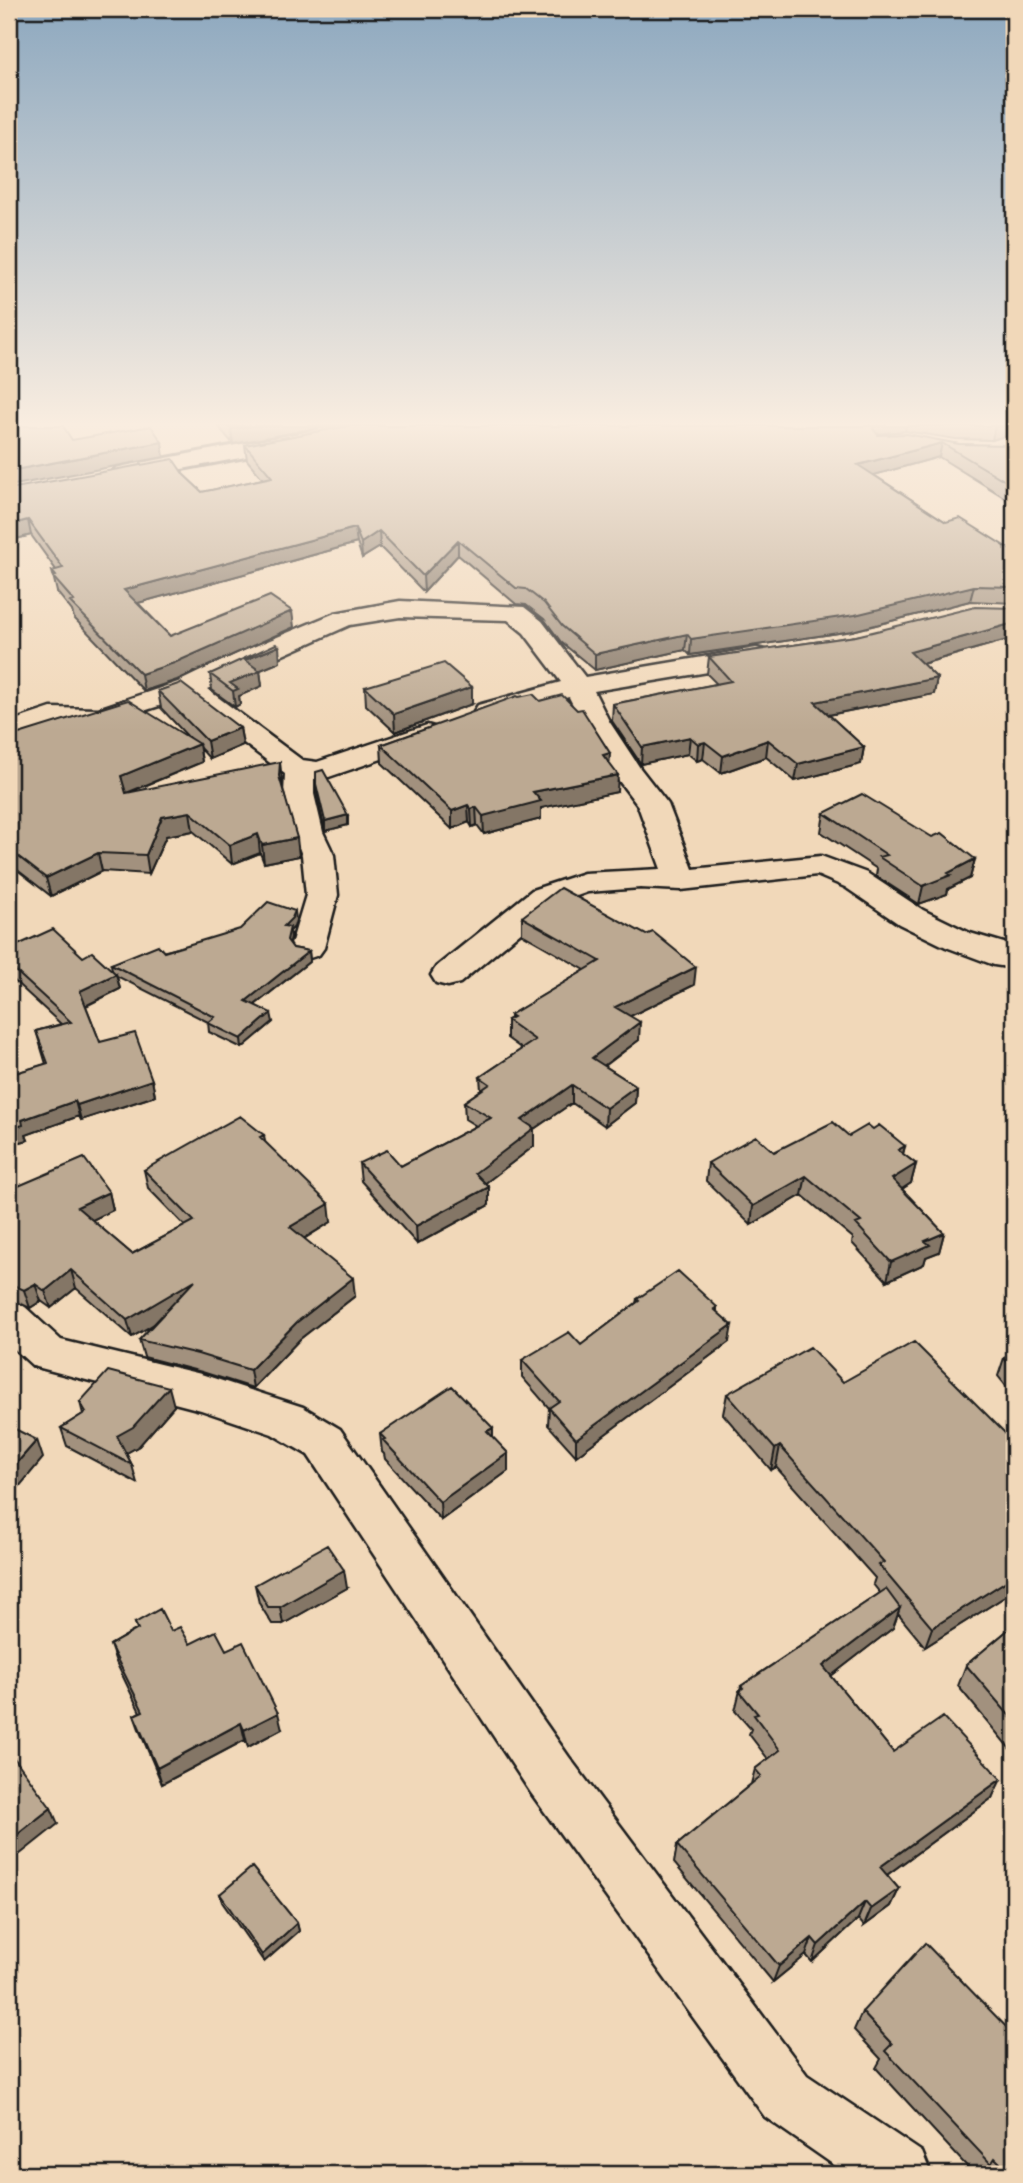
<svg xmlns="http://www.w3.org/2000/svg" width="1023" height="2183" font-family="'Architects Daughter',sans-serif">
<rect width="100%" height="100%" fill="#f1d8b9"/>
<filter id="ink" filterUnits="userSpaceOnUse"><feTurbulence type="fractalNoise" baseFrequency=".0143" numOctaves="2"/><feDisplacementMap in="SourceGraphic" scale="14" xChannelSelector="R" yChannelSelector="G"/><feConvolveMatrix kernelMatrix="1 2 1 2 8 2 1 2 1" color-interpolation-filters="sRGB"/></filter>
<g filter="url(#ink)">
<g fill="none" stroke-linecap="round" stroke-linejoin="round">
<g stroke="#1c1c1c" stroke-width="5">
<path id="street" d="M400 601 524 607 542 621 585 677 756 648 765 650 769 656 765 662 756 664 594 691 609 721 640 768 668 804 693 869 821 856 867 873 923 910 970 933 1014 946V968L994 965 946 947 899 924 845 887 817 875 681 890 640 888 588 892 554 904 460 983 448 986 436 983 431 975 436 967 532 890 584 873 661 869 638 806 613 773 581 721 569 697 488 719 478 717 474 711 478 705 561 682 524 633 508 620 400 617 350 625 207 689 302 760 317 762 427 725 437 728 441 734 437 740 329 777 314 779V794L323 832 334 855 338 895 324 948 319 955 307 959 295 955 290 948 306 895 302 855 293 832 284 794 285 774 184 698 100 725 54 724 9 740V722L51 708 98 709 178 682 234 655 335 613Z
M9 1301 24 1306 61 1340 201 1374 303 1407 340 1429 569 1757 807 2075 922 2152 931 2174H847L765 2117 531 1793 308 1455 272 1434 201 1410 33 1366 9 1344Z"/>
</g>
<g stroke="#1c1c1c" stroke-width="6">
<path id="secondary" d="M338 426H383L380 431 372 433 124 480 116 478 112 473 116 468 124 466Z"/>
</g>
<use href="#street" fill="#f1d8b9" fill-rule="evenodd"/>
<use href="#secondary" fill="#f1d8b9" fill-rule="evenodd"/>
</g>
<path fill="#a2917e" stroke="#1c1c1c" stroke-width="2" d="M218 426H327L233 444Z
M348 426H1014V433L992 440 956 439 905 431 878 434 959 444 1014 447V501L1012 502 939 457 874 475 946 522 1014 552V603L970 601 852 631 690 655 685 650 595 670 561 642 544 619 526 605 516 604 458 555 424 592 380 547 362 558 357 543 138 603 170 636 294 627 177 680 144 691 74 618 72 611 57 592 52 571 56 570 31 535 9 541V489L184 475 202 492 263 479 247 460 245 445Z
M1014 608V638L922 664 937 678 934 694 829 715 864 747 861 764 795 781 766 757 721 773 703 759 697 761 688 754 641 764 612 721 613 704 717 684 707 674 709 657 856 636Z
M280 662 260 670 262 686 239 696 240 704 235 707 212 690 210 674Z
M365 687 472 704 395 732 366 705Z
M158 691 240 728 243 745 210 759 200 748 202 762 130 792 282 780V785L299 856 264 863 260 853 232 864 193 831 166 836 149 874 102 871 51 896 16 869 9 872V737L190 739 161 708Z
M519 697 540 701 609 763 617 792 541 808V819L484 834 477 825 472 827 469 822 452 829 382 763 381 745Z
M316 784 348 815V825L325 831 317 794Z
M824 813 932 837 975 859 970 878 948 889 947 894 919 904 876 876 877 869 821 832Z
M522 917 694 985 630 1016 639 1040 605 1066 636 1086 635 1103 605 1126 572 1103 534 1129V1146L485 1183 489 1187V1205L417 1244 361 1181 359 1163 401 1166 476 1126 465 1119 464 1102 481 1090 480 1077 522 1049 507 1038V1020L510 1019V1015L585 970 522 934Z
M296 920 294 927 290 931 291 937 289 943 293 948 309 951 310 961 255 1005 273 1022 242 1048 209 1032 208 1022 117 976 120 989 86 1006 100 1042 152 1080 155 1096 81 1120 79 1116 26 1135 28 1140 9 1145V1075L46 1064 36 1031 61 1024 9 976V949L83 957 112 970 111 964Z
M873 1129 905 1146 903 1154 916 1164 911 1183 902 1189 944 1233 939 1252 926 1257 924 1264 887 1281 852 1243 853 1238 802 1195 751 1225 706 1181 708 1163 774 1152 849 1136Z
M264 1135 265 1142 331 1222 304 1239 355 1296 300 1339 253 1388 202 1372 144 1357 139 1340 153 1325 132 1337 76 1288 51 1308 41 1301 30 1308 13 1300 9 1293V1190L109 1192 113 1210 92 1220 132 1254 185 1226 148 1188 144 1170Z
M637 1299 717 1307V1312L729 1342 576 1456 548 1425 549 1408 522 1377V1360L581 1345 636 1303Z
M1014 1353V1396L998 1376 1004 1358Z
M843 1382 1014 1442V1591L925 1647 898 1614 893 1628 831 1676 893 1752 992 1798 887 1875 899 1889 891 1906 864 1926 858 1919 812 1962 806 1955 773 1982 674 1863 677 1845 751 1784 755 1769 768 1759 749 1734 751 1729 735 1711 741 1686 880 1593 873 1584 875 1578 776 1467 771 1470 723 1414 727 1394Z
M80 1402 174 1406 139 1446 126 1453 132 1465 137 1483 67 1446 61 1428 83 1414Z
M493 1428V1438L508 1453V1471L441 1520 385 1459 384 1454 382 1452 380 1434Z
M255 1585 347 1588 283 1624H272L259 1603Z
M135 1623 171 1631 190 1644 226 1650 282 1729 248 1747 245 1740 162 1784 140 1732 134 1715 140 1712 116 1662 110 1645 137 1629Z
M1014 1625V1754L958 1686 966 1665Z
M220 1894 297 1923 299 1931 264 1962 222 1902Z
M862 2012 1014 2174H974L876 2068 881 2059 854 2030Z"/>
<path fill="#847666" stroke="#1c1c1c" stroke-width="2" d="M250 426H327L233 444 231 429Z
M875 426H906L905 431 876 434 873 429Z
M995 426H1014V433L992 440Z
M162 442 164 457 9 486V471Z
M942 443 939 457 856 480 858 465Z
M28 520 31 535 9 541V525Z
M355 528 357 543 127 606 124 590Z
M379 531 380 547 362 558 361 543Z
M458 540V555L424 592 423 576Z
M974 586 970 601 852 631 690 655 691 639Z
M292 611 294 627 177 680 144 691 141 674Z
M1014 623V638L907 668 910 652Z
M687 634 685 650 595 670V654Z
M279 646 280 662 256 672 260 671 262 686 239 696 240 704 235 707 233 691 230 683 245 660Z
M937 678 934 694 813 718 815 702Z
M472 687V704L395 732 394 714Z
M240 728 243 745 210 759 207 741Z
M690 737 688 754 641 764 642 747Z
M768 740 766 757 721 773 723 756Z
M705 742 703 759 697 761 698 744Z
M199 744 202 762 124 794 121 776Z
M864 747 861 764 795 781 798 764Z
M610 753 609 771 603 755Z
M280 762 282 780 281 795 279 776Z
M618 775 617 792 541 808V819L484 834 483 816 533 792Z
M468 805 469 822 452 829V811Z
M476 807 477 825 472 827 471 809Z
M190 812 193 831 166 836 149 874 146 855 162 817Z
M348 815V825L325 831V821Z
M258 834 260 853 232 864 230 845Z
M297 838 299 856 264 863 262 845Z
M11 851 16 869 9 872V852Z
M98 853 102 871 51 896 46 878Z
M975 859 970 878 948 889 947 894 919 904 923 886Z
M295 911 296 920 294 927 290 931 291 937 288 950 284 926Z
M309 951 310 961 247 1011 246 1001Z
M696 967 694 985 614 1024 615 1007Z
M116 974 120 989 83 1007 80 991Z
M271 1013 273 1022 242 1048 241 1039Z
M640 1022 639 1040 591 1075 592 1058Z
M152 1080 155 1096 81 1120 77 1105Z
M572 1085V1103L534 1129V1146L475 1191V1173L522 1120Z
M636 1086 635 1103 605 1126 606 1108Z
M75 1101 79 1116 26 1135 28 1140 9 1145V1129L22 1120Z
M905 1146 900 1165 898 1150Z
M916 1164 911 1183 888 1198 892 1179Z
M806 1176 802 1195 751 1225 753 1206Z
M489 1187V1205L417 1244 416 1226Z
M109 1192 113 1210 82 1225 77 1207Z
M329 1204 331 1222 293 1245 290 1227Z
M944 1233 939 1252 926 1257 924 1264 887 1281 891 1262 925 1241Z
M71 1270 76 1288 51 1308 45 1291Z
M353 1278 355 1296 300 1339 253 1388 250 1370 297 1322Z
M195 1280 198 1298 132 1337 127 1320Z
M35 1284 41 1301 30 1308 24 1290Z
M732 1325 729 1342 576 1456V1439Z
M169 1387 174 1406 139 1446 123 1455 117 1436Z
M493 1428V1446L487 1431Z
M37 1440 43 1458 9 1499V1472Z
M780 1446 776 1467 771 1470 775 1449Z
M508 1453V1471L441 1520 440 1502Z
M344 1570 347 1588 283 1624 280 1607Z
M1014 1576V1591L925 1647 932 1628Z
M900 1608 893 1628 818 1686 823 1666Z
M278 1713 282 1729 248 1747 244 1730Z
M241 1723 245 1740 162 1784 157 1768Z
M1001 1779 992 1798 873 1885 880 1867Z
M51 1808 58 1824 9 1863V1841Z
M899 1889 891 1906 864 1926 871 1909Z
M865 1902 858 1919 812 1962 818 1945Z
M297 1923 299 1931 264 1962 262 1955Z
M812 1938 806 1955 773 1982 779 1966Z"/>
<path fill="#bca992" stroke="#1c1c1c" stroke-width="2" d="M9 426H63L72 440 151 426 162 442 9 471Z
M228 426H250L231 429Z
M348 426H875L873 429 878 435 907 434 959 444 1010 445 1014 447V486L942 443 858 465 946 522 960 518 1014 552V587L974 586 855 615 691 639 687 634 595 654 562 626 544 603 526 589 516 588 458 540 423 576 379 531 361 543 355 528 124 590 170 636 270 596 292 611 174 663 141 674 70 602 74 601 53 577 56 576 52 571 63 568 28 520 9 525V489L173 459 184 475 202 492 272 477 245 445Z
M975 607 1014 608V623L910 652 937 678 815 702 864 747 798 764 768 740 723 756 705 742 698 744 690 737 642 747 613 704 731 681 709 657 856 636Z
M276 644 279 646 245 660 260 671 230 683 238 689 233 691 210 674Z
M444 663 472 687 394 714 365 687Z
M181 683 240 728 207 741 158 691Z
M533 694 540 701 562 695 577 710 582 709 610 753 603 755 618 775 533 792 541 801 483 816 476 807 471 809 468 805 452 811 381 745 517 696 519 697Z
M128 700 199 744 121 776 126 793 280 762 279 776 297 838 262 845 258 834 230 845 190 812 162 817 146 855 98 853 46 878 11 851 9 852V737Z
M323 770 348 815 325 821 316 784V772Z
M862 794 932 837 942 833 975 859 948 873 951 875 923 886 879 857 887 855 824 813Z
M560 888 646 935 653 932 696 967 615 1007 640 1022 592 1058 636 1086 606 1108 572 1085 522 1120 534 1128 475 1173 489 1187 416 1226 359 1163 387 1150 401 1166 491 1118 464 1102 490 1084 480 1077 535 1040 507 1020 513 1017 510 1015 600 961 522 917Z
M268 902 295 911 292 918 284 926 290 927 287 940 293 948 309 951 246 1001 271 1013 241 1039 208 1023 215 1017 111 964 158 945 164 952 240 929Z
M53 929 83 957 92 952 116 974 80 991 100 1042 135 1033 152 1080 77 1105 75 1101 22 1120 23 1125 9 1129V1075L48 1063 36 1031 71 1022 9 965V949Z
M240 1116 264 1135 260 1137 329 1204 290 1227 353 1278 297 1322 250 1370 198 1354 139 1340 195 1280 127 1320 71 1270 45 1291 35 1284 24 1290 9 1283V1190L84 1158 109 1192 77 1207 132 1254 194 1221 144 1170Z
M833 1122 849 1136 868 1125 873 1129 879 1125 905 1146 898 1150 916 1164 892 1179 944 1233 925 1241 930 1245 891 1262 856 1224 861 1222 806 1176 753 1206 708 1163 756 1136 774 1152Z
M678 1271 717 1307 714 1309 732 1325 576 1439 549 1408 559 1401 522 1360 569 1332 581 1345 639 1301 637 1299Z
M914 1342 1014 1442V1576L932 1628 879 1565 884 1562 780 1446 775 1449 727 1394 810 1347 843 1382Z
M1014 1353V1371L1004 1358Z
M108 1371 169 1387 133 1427 117 1436 132 1465 61 1428 86 1412 80 1402Z
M452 1386 493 1428 487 1431 508 1453 440 1502 383 1440 385 1439 380 1434Z
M9 1426 37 1440 9 1472Z
M327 1545 344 1570 280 1607H268L255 1585Z
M886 1589 900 1608 823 1666 893 1752 943 1717 1001 1779 880 1867 899 1889 871 1909 865 1902 818 1945 812 1938 779 1966 677 1845 761 1776 755 1769 780 1750 754 1715 758 1714 739 1691 743 1688 741 1686Z
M160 1609 171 1631 180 1627 190 1644 216 1631 226 1650 243 1642 278 1713 244 1730 241 1723 157 1768 134 1715 143 1711 110 1645 138 1629 135 1623Z
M1014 1625V1721L966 1665Z
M9 1751 51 1808 9 1841Z
M252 1867 297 1923 262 1955 220 1894Z
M925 1943 1014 2035V2174H1011L995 2158 991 2164 885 2051 892 2044 862 2012Z"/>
</g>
<linearGradient id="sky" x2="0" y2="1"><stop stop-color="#8da8bf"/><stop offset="0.58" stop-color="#f9ede0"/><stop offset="1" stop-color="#f9ede0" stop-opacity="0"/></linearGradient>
<rect width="1023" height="731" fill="url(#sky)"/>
<rect width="1023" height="2183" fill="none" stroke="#f1d8b9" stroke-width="35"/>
<rect x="18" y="18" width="988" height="2148" fill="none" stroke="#1c1c1c" stroke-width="2.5" filter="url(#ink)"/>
</svg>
